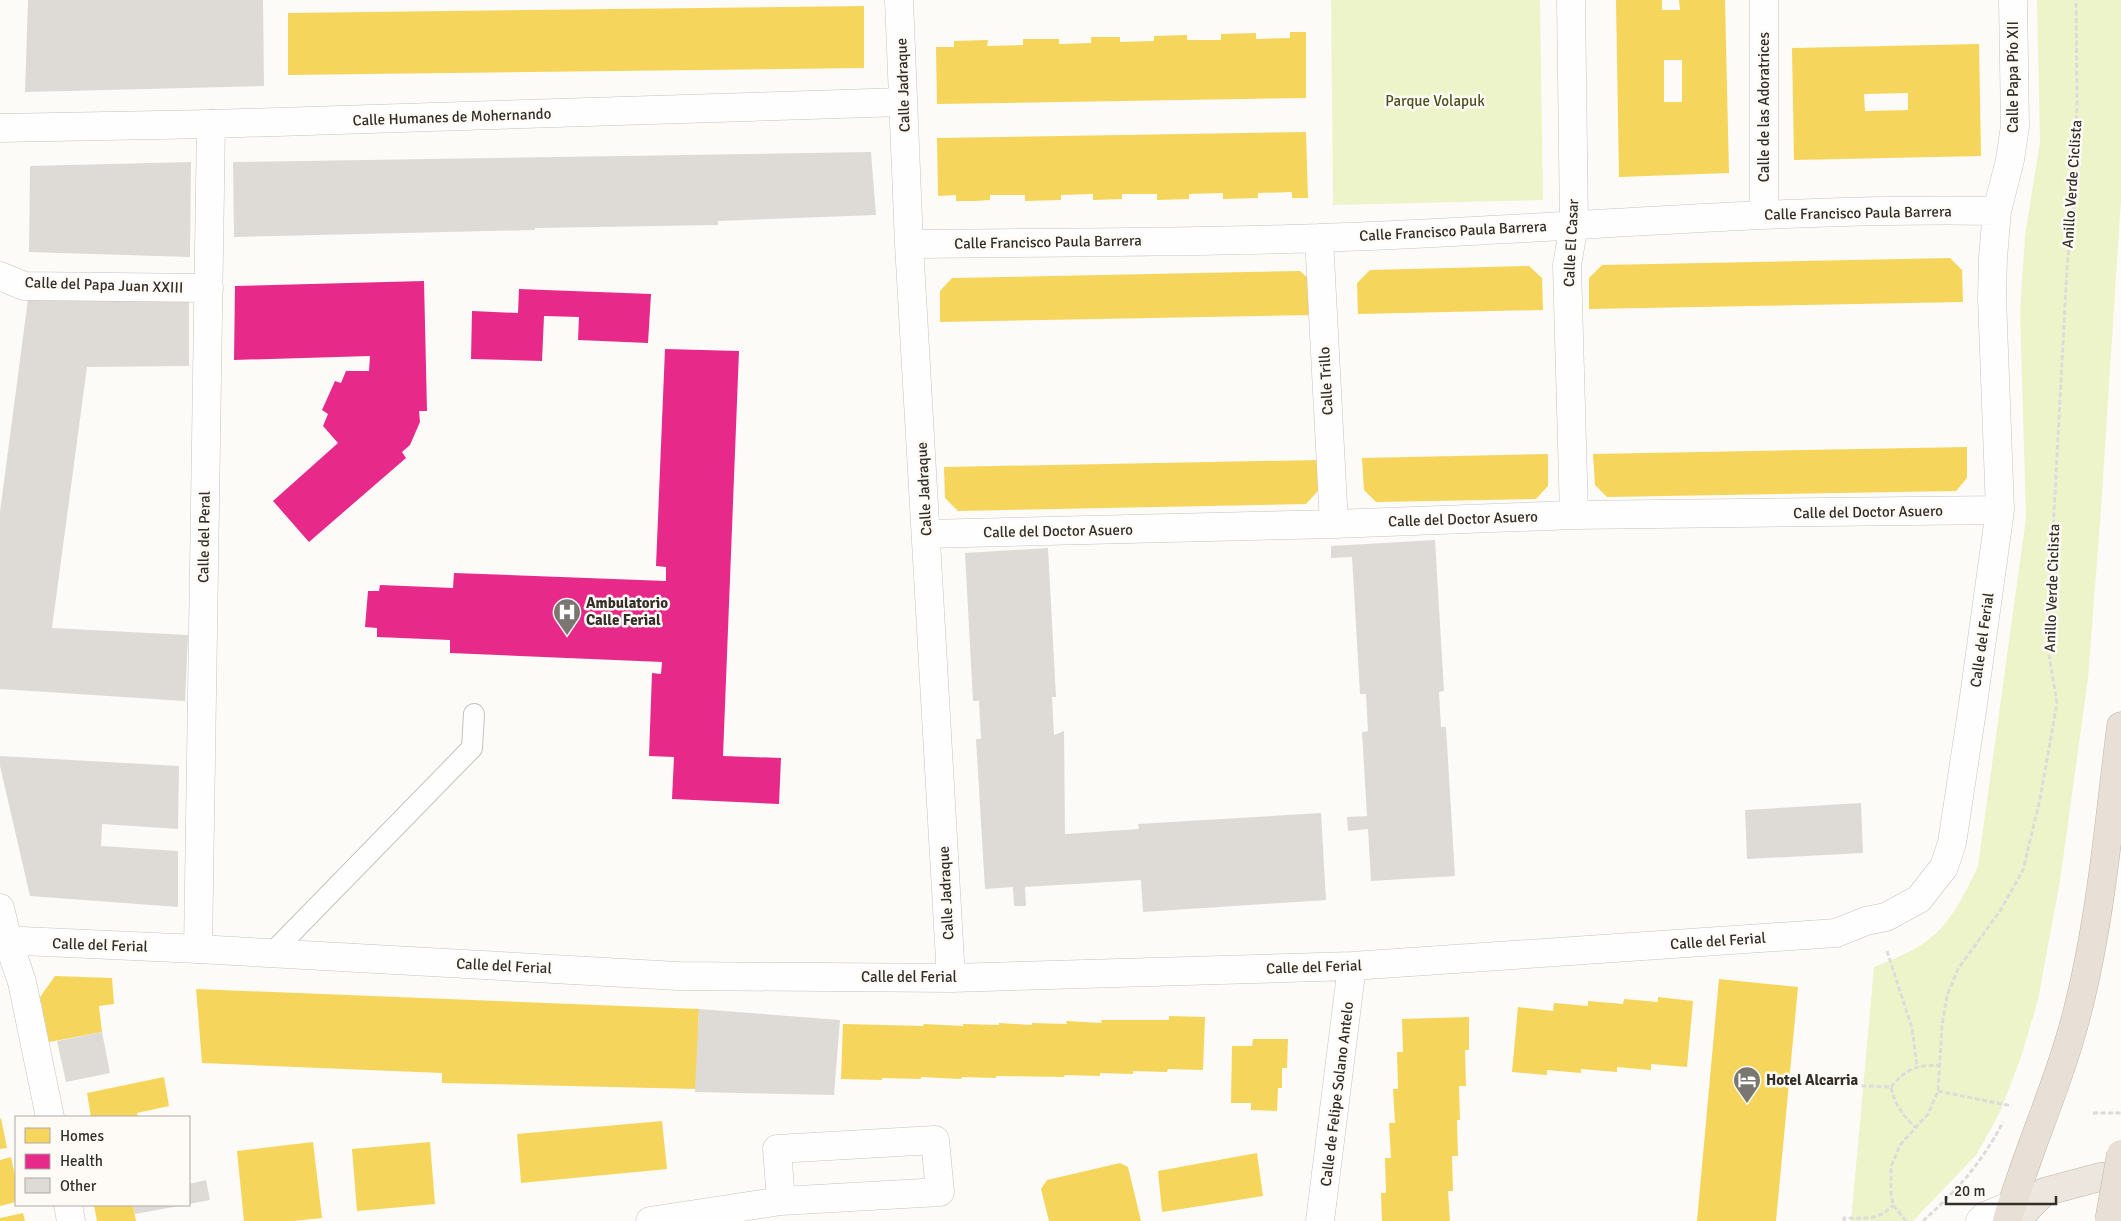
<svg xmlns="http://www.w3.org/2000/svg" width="2121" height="1221" font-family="Signika,sans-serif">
<rect width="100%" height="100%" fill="#fdfbf8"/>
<path fill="#eef4ca" d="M1331 0H1540L1543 200 1333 205Z
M2037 0H2121V200L2101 510 2088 679 2060 881 2038 1000 2021 1057 2000 1112 1977 1154 1913 1221H1851L1874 967C1894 959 1918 950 1935 934 1954 917 1967 889 1978 866L2026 518 2020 311 2025 235 2040 142Z"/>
<path fill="#f6d55c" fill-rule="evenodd" d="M1616 0H1662V10H1680L1679 0H1725L1729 173 1619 177ZM1664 60H1682V102H1664Z
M864 6V68L288 75V13Z
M1290 32H1306V98L937 104 936 47H954V41L988 40 987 46 1023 45V39H1059V44L1091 43V37H1120V42L1154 41V36L1187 35V40H1221V34L1256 33V39L1290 38Z
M1979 44 1981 156 1794 160 1792 48ZM1908 93V110L1865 111 1864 94Z
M1306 132 1308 198H1292V192L1258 193V198L1223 199V193L1189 194V199L1157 200V194H1122V199L1093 200V194L1061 195V200L1025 201V195H990V200L975 201H956V195L938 196 937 138Z
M1950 258 1962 270 1963 302 1589 309V278L1602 265Z
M1529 266 1542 278 1543 310 1358 314 1357 283 1370 270Z
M1300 271 1313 283 1314 315 940 322V291L952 278Z
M1967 447V478L1956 491 1607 497 1595 485 1593 454Z
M1548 454V486L1536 499 1376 502 1364 490 1362 458Z
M1318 460V491L1306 504 958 511 945 498 944 467Z
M55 976 112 978 114 1004 99 1006 102 1032 49 1042 40 997Z
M1719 979 1798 987 1776 1221H1697Z
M196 989 699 1009 696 1089 442 1083V1073L202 1063Z
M1658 997 1693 1001 1687 1067 1651 1064V1070L1617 1067V1072L1581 1069V1073L1547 1070V1075L1512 1072 1518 1007 1553 1011 1554 1003 1588 1006V1001L1623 1004 1624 999 1658 1002Z
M1169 1016 1205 1017 1203 1070 1168 1069 1167 1072 1133 1071V1074L1100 1073V1076L1065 1075 1064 1077 996 1076V1078L962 1077 961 1079 921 1077V1079L882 1078V1080L841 1079 843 1024 923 1026 924 1024 963 1026V1024L999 1025V1023L1032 1025V1023L1067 1024 1066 1021 1102 1023 1101 1020H1169Z
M1469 1017V1050H1465L1466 1086H1459L1460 1120H1457L1458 1156H1452L1453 1191H1448L1450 1221H1382L1381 1193H1386L1385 1158H1391L1389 1123H1395L1393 1089H1398L1397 1052H1403L1402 1019Z
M1253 1039H1288L1287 1068H1282V1088H1278L1277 1111 1251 1110V1103H1231L1232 1046H1252Z
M164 1077 169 1106 137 1113 138 1117H91L87 1093Z
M1 1118 7 1148 0 1149V1119Z
M662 1121 667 1169 521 1183 517 1134Z
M313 1142 322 1218 294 1221H244L237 1151Z
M430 1142 435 1204 357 1211 352 1149Z
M1257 1153 1263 1196 1162 1212 1158 1171Z
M11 1157 16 1180V1202L0 1206V1160Z
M1120 1163 1128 1167 1141 1221H1049L1041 1189 1047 1180Z
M94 1205H133L136 1221H97Z
M23 1213 25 1221H0V1218Z"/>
<path fill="#e7298a" d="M424 281 427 411H419L420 422 410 445 402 452 406 458 309 542 273 501 338 443 323 426 328 414 322 410 335 381 341 383 346 371H369L370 356 234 360 235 286Z
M519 289 651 294 648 343 578 340 579 317 544 316 542 361 471 359 472 311 518 313Z
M665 349 739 351 723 756 781 758 779 804 672 799 674 757 649 756 652 673 661 674 662 662 450 653V640L377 637V628L365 627 368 591H379L380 585 453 588 454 573 666 581V567L656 566Z"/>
<path fill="#dedbd6" d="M28 0H263L264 86 25 92Z
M871 152 876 215 718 221V225L535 228V230L234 237 233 162Z
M191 162 190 257 29 252 30 166Z
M28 299 189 301V366L87 367 52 628 188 635 185 701 0 689V512Z
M1435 540 1444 691 1439 692 1441 727H1446L1455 876 1371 881 1368 829 1348 831 1347 817 1367 816 1362 732 1368 731 1366 694H1360L1352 557 1331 558V546Z
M1048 548 1056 697H1052L1054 735 1064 731 1065 834 1139 829 1138 824 1321 813 1326 900 1143 912 1141 880 1025 887 1026 906H1014L1013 887 985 889 976 739H981L979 701H973L965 553Z
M0 756 179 766 178 829 102 824 101 846 178 851V907L30 896 0 766Z
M1861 803 1863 853 1747 859 1745 810Z
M699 1009 840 1020 834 1095 695 1092Z
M102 1032 110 1073 66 1082 57 1041Z
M206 1180 210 1200 189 1204V1184Z
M133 1205H179V1206L135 1214Z"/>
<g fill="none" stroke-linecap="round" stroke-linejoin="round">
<g stroke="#c6c3be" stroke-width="22">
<path id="service" d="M271 954 472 748 474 714"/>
</g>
<g stroke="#c6c3be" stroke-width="29">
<path id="pedestrian" d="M0 276 24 286 209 288
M198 949 211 124"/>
</g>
<g stroke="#c6c3be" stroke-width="29">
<path id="minor" d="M899 0 909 244 951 978
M1571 0 1574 225 1567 265 1574 515
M1764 0V215
M0 128 211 124 903 102
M1319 238 1334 524
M909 244C1046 242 1183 243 1319 238 1545 231 1771 207 1997 211
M926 534 1334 524 1574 515 2000 510
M0 908 8 941 22 982 50 1117
M0 940 198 949 678 976 951 978 1352 966 1836 933 1866 921 1886 917 1919 899 1944 867 1952 843 1972 711 2000 510 1992 298 1993 257 1997 211 2010 160 2015 126 2013 0
M68 1205 71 1221
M650 1221 781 1201 940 1192 935 1140 777 1149 781 1201
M1320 1221 1352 966"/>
</g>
<g stroke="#c6c3be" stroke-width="29">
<path id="tertiary" d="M1980 1221 1985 1216 2030 1198"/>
</g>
<g stroke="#beb5a9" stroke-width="29">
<path id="trunk" d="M2015 1221 2044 1192 2100 1177 2121 1175"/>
</g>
<g stroke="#beb5a9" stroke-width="29">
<path id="motorway" d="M2007 1221C2027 1151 2059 1084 2077 1013 2101 920 2109 821 2121 726"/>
</g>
<path stroke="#dddcda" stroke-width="3" stroke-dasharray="5 2.5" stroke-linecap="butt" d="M1887 951 1912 1028 1917 1066
M1824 1084 1891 1087C1895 1105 1902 1114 1915 1127
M1891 1087C1907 1068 1915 1066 1939 1065
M1938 1091 2012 1106
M2093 1113H2121
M1844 1221V1218C1865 1218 1878 1221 1893 1205
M1906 1221 1893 1205 1891 1193V1167L1900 1145 1928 1114 1938 1091 1942 1025 1947 996 1958 969 2000 911 2023 870 2040 799 2057 703 2047 643 2067 268 2074 195 2077 102 2076 0
M1923 1221C1957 1190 1982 1163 2003 1122"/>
<use href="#service" stroke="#fffefe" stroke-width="20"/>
<use href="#pedestrian" stroke="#fffefe" stroke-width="28"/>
<use href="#minor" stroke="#fffefe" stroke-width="28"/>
<use href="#tertiary" stroke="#fffefe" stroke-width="28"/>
<use href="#trunk" stroke="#ece6de" stroke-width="28"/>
<use href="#motorway" stroke="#e8e0d6" stroke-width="28"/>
<g stroke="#beb5a9" stroke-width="29" stroke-linecap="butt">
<path id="motorway-bridge" d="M2109 1221 2121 1154"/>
</g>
<use href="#motorway-bridge" stroke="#e8e0d6" stroke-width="28"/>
</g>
<defs>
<g id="hospital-pin" transform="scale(1.4375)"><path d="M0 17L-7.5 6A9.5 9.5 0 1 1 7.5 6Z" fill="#7a7670" stroke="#fefbf7"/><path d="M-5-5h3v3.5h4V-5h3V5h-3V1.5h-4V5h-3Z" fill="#fff"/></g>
<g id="hotel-pin" transform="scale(1.4375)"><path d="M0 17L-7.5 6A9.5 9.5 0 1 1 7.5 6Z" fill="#7a7670" stroke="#fefbf7"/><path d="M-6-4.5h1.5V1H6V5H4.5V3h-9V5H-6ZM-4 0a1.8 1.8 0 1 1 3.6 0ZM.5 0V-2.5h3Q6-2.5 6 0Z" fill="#fff"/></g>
</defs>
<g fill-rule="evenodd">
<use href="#hospital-pin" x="567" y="612"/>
<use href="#hotel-pin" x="1747" y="1080"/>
</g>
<g text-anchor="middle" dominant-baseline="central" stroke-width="5" stroke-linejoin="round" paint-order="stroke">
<g font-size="15" fill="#332e27" stroke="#fefbf7">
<text transform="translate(2013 77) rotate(-90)">Calle Papa Pío XII</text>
<text transform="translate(903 85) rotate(-92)">Calle Jadraque</text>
<text transform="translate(1764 107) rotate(-90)">Calle de las Adoratrices</text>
<text transform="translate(452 117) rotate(-2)">Calle Humanes de Mohernando</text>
<text transform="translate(2072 184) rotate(-86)">Anillo Verde Ciclista</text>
<text transform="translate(1858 213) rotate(-1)">Calle Francisco Paula Barrera</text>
<text transform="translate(1453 231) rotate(-3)">Calle Francisco Paula Barrera</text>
<text transform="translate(1048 242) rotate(-1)">Calle Francisco Paula Barrera</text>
<text transform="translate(1571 243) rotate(-87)">Calle El Casar</text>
<text transform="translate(104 285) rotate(2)">Calle del Papa Juan XXIII</text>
<text transform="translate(1326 381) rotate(-93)">Calle Trillo</text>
<text transform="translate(924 489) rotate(-93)">Calle Jadraque</text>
<text transform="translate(1868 512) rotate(-1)">Calle del Doctor Asuero</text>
<text transform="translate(1463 519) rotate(-2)">Calle del Doctor Asuero</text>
<text transform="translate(1058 531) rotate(-1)">Calle del Doctor Asuero</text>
<text transform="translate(204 537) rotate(-89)">Calle del Peral</text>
<text transform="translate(2052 588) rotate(-88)">Anillo Verde Ciclista</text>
<text transform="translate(1982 640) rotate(-82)">Calle del Ferial</text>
<text transform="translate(946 893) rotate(-93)">Calle Jadraque</text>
<text transform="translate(1718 941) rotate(-4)">Calle del Ferial</text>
<text transform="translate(100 945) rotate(2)">Calle del Ferial</text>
<text transform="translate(504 966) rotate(3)">Calle del Ferial</text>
<text transform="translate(1314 967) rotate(-2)">Calle del Ferial</text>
<text x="909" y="977">Calle del Ferial</text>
<text transform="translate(1337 1094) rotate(-83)">Calle de Felipe Solano Antelo</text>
</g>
<g font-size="15" fill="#495019" stroke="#fefbf7">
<text x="1435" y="101">Parque Volapuk</text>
</g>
<g font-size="15" font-weight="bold" fill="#332e27" stroke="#fefbf7" text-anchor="start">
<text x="586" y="603">Ambulatorio<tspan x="586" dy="17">Calle Ferial</tspan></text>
<text x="1766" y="1080">Hotel Alcarria</text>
</g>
</g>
<rect x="15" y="1116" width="175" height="90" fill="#fefbf7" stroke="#ada9a4"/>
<rect x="25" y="1128" width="25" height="15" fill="#f6d55c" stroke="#ada9a4"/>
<text x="60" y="1141" font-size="15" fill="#332e27">Homes</text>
<rect x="25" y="1154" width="25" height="15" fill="#e7298a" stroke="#ada9a4"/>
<text x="60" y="1166" font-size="15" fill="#332e27">Health</text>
<rect x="25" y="1178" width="25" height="15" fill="#dedbd6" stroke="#ada9a4"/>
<text x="60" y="1191" font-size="15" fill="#332e27">Other</text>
<path d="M1946 1196v8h110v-8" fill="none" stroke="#332e27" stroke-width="2.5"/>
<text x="1954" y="1196" font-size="15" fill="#332e27" stroke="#fefbf7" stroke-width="4" paint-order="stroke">20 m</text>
</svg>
